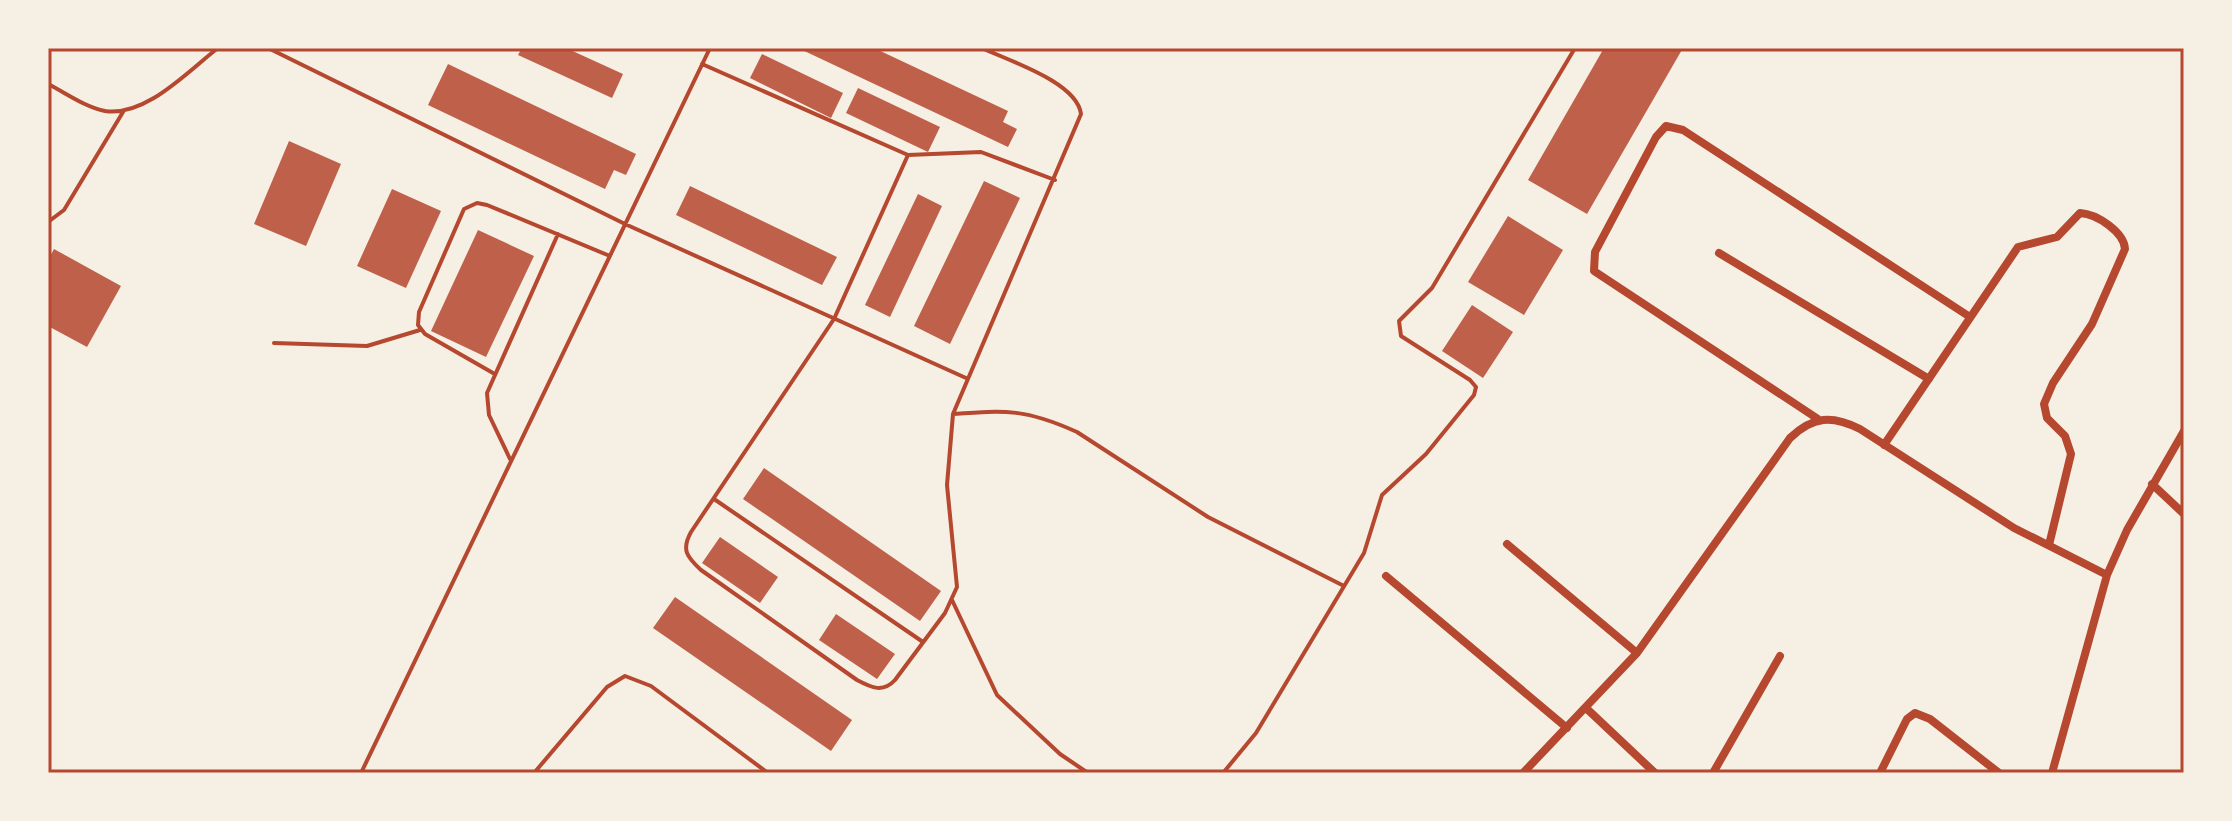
<svg xmlns="http://www.w3.org/2000/svg" width="2232" height="821" font-family="'Crimson Pro',serif">
<rect width="100%" height="100%" fill="#f6efe4"/>
<path fill="#bf614a" d="M522 48H566L623 74 612 98 518 55Z
M798 48H874L1008 111 1003 122 1017 129 1008 147Z
M1604 48H1683L1587 214 1528 180Z
M762 54 843 93 831 118 750 78Z
M448 64 636 154 626 175 614 170 605 189 428 105Z
M858 88 940 127 928 152 846 113Z
M289 141 341 164 306 246 254 224Z
M984 181 1020 198 950 344 914 326Z
M690 186 837 257 822 285 676 215Z
M392 189 441 211 406 288 357 266Z
M918 194 942 206 890 317 865 305Z
M1508 216 1563 250 1524 315 1468 282Z
M478 230 534 256 486 357 431 331Z
M54 249 121 286 87 347 48 326V260Z
M1472 305 1513 332 1483 378 1442 351Z
M764 468 941 591 920 621 743 499Z
M720 537 778 577 760 603 702 563Z
M675 597 852 720 831 751 653 628Z
M836 614 895 654 877 679 819 640Z"/>
<g fill="none" stroke-linecap="round" stroke-linejoin="round">
<path stroke="#b5482f" stroke-width="4" d="M268 48 625 224 966 378
M702 64 908 155 981 152 1055 180
M48 84C66 93 85 107 105 111 146 117 188 71 218 48
M908 155 834 319 691 532C681 550 687 557 701 570L857 680C872 688 883 693 895 680L945 613 957 587 947 485 953 414 1081 114C1077 82 1009 61 982 48
M48 222 64 210 123 112
M274 343 367 346 420 330
M493 373 425 334 418 325 419 312 464 209 477 203 487 205 610 256
M953 414C1007 410 1026 409 1077 432L1208 517 1344 586
M510 459 489 415 487 393 558 234
M714 499 923 642
M952 600 997 695 1060 754 1088 773
M361 773 710 48
M534 773 607 687 625 676 651 686 768 773
M1223 773 1256 733 1364 553 1382 495 1426 454 1474 395 1476 387 1470 380 1401 336 1399 321 1432 288 1575 48"/>
<path stroke="#b5482f" stroke-width="8" d="M1719 253 1929 379
M1818 419 1594 271 1595 252 1656 137 1666 126 1683 130 1970 317
M1884 445 2018 247 2057 237 2080 213C2097 214 2124 232 2125 249L2092 324 2053 383 2044 404 2047 418 2065 436 2071 454 2049 545
M2152 484 2184 514
M1507 544 1637 653
M1386 576 1567 728
M1586 708 1655 773
M1523 773 1637 653 1790 438C1813 416 1832 415 1860 429L2014 528 2107 575
M1713 773 1780 656
M1880 773 1907 719 1915 713 1930 719 1999 773
M2052 773 2107 575 2127 530 2184 431"/>
</g>
<rect width="2232" height="821" fill="none" stroke="#f6efe4" stroke-width="100"/>
<rect x="50" y="50" width="2132" height="721" fill="none" stroke="#b5482f" stroke-width="3"/>
</svg>
